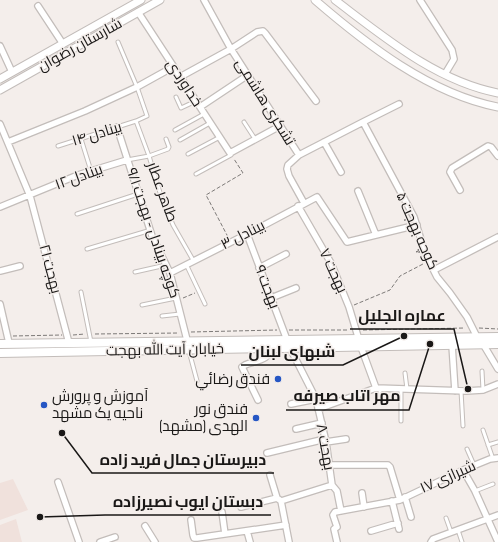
<svg xmlns="http://www.w3.org/2000/svg" width="498" height="542" font-family="'Sofia Sans Condensed',Cairo,sans-serif">
<rect width="100%" height="100%" fill="#f4eeeb"/>
<path fill="#f0e1dc" d="M13 479 28 510 0 520V483Z
M16 519 22 542H0V525Z"/>
<g fill="none" stroke-linecap="round" stroke-linejoin="round">
<g stroke="#c3bdba" stroke-width="5">
<path id="service" d="M176 97 181 108 196 101
M136 121 149 156 161 196 173 225 193 260
M244 122 255 139
M175 130 204 114
M81 139 91 171
M180 140 210 123
M58 146 136 121 147 116 137 87 118 42
M188 154 220 137
M127 160 149 156 168 149 169 147 166 139
M196 174 231 155
M77 214 138 194
M87 249 151 230
M186 264 205 304
M135 272 166 265
M81 292 91 342
M142 305 176 298
M162 316 180 314
M189 351 197 381
M482 371 483 390
M405 373 407 389
M380 388V399
M461 391 463 426
M401 421V389
M483 430 493 459
M488 445 498 442
M467 449 474 465
M475 491 493 484
M446 518 451 532
M458 530 462 542"/>
</g>
<g stroke="#c3bdba" stroke-width="8">
<path id="minor" d="M204 0 231 49 299 155
M420 0 452 50 454 59 445 74
M38 6 63 44
M138 12 230 153 280 126
M0 46 12 72
M180 77 231 49 257 32 263 31 265 33 316 101
M200 107 248 75
M363 122 414 217 425 253 437 277 450 293 467 317 477 337
M0 124 30 196 69 343
M117 127 152 236 170 273 187 340
M8 142 85 111 137 87 173 67
M324 142 341 172
M460 190 450 172 452 168 488 146 491 147 498 156
M358 191 376 235
M304 203 289 176 287 169 288 165 299 155 363 122 399 104
M298 206 331 263 349 307 359 340
M0 207 78 175 127 160
M247 234 287 340
M259 268 286 254
M434 270 498 237
M0 271 20 266
M170 273 255 230 317 197 347 242 417 225
M271 298 296 288
M0 304 9 343
M483 344 498 369
M452 345 455 391
M361 347 376 388
M290 348 316 399 326 442 332 485 337 491 341 511
M258 400 242 367 245 365C254 361 272 360 270 347
M291 404 316 399
M318 409 376 388 466 391 483 390 498 384
M296 429 322 423
M326 442 346 439
M267 453 325 439
M328 465H388L390 467 400 500
M463 470 475 491 498 542
M270 475 277 498 281 501 289 542
M58 482 79 542
M362 493 364 507
M405 497 411 517
M281 501 332 485
M392 501 399 529
M241 507 277 498
M222 512 225 534
M191 520 193 535 194 538H197L286 525
M145 526 155 542
M247 531 250 542
M371 531 398 523
M100 542 115 537
M337 542 334 529 337 527 333 515 335 512 400 500 463 470 490 459 498 458
M431 542 433 539 498 515"/>
</g>
<g stroke="#c3bdba" stroke-width="9">
<path id="tertiary" d="M315 0C366 44 430 94 498 107
M335 0C384 37 436 81 498 93
M0 79 141 0
M0 90 160 0"/>
</g>
<g stroke="#c3bdba" stroke-width="10">
<path id="secondary" d="M0 344 498 337
M0 353 498 344"/>
</g>
<path stroke="#7d7a78" stroke-width="1" stroke-dasharray="4 2" stroke-linecap="butt" d="M228 237 206 195 243 173 234 159
M183 298 195 293
M354 305 390 290 400 276 423 264
M479 328 498 329
M289 330H349
M363 330 465 328
M191 332 277 330
M95 334 179 333
M73 335 85 334
M13 336 62 335"/>
<use href="#service" stroke="#fff" stroke-width="3"/>
<use href="#minor" stroke="#fff" stroke-width="5.5"/>
<use href="#tertiary" stroke="#fff" stroke-width="7"/>
<use href="#secondary" stroke="#fff" stroke-width="8"/>
</g>
<g fill="#2556c4" stroke="#f4eeeb" stroke-width="1.5">
<circle cx="278" cy="379" r="4"/>
<circle cx="44" cy="405" r="4"/>
<circle cx="256" cy="418" r="4"/>
</g>
<g text-anchor="middle" dominant-baseline="central" stroke-width="3" stroke-linejoin="round" paint-order="stroke">
<g font-size="15" fill="#1a1817" stroke="#f4eeeb">
<text transform="translate(80 45) rotate(-29)">شارستان رضوان</text>
<text transform="translate(184 83) rotate(57)">خداوردی</text>
<text transform="translate(265 102) rotate(58)">تشکری هاشمی</text>
<text transform="translate(97 134) rotate(-17)">بینادل ۱۴</text>
<text transform="translate(79 177) rotate(-20)">بینادل ۱۲</text>
<text transform="translate(162 192) rotate(70)">طاهر عطار</text>
<text transform="translate(417 231) rotate(66)">کوچه بهجت ۵</text>
<text transform="translate(153 233) rotate(71)">کوچه بینادل - بهجت ۹/۱</text>
<text transform="translate(243 235) rotate(-27)">بینادل ۳</text>
<text transform="translate(50 269) rotate(75)">بهجت ۲۱</text>
<text transform="translate(333 271) rotate(65)">بهجت ۷</text>
<text transform="translate(267 287) rotate(69)">بهجت ۹</text>
<text transform="translate(165 350) rotate(-1)">خیابان آیت الله بهجت</text>
<text transform="translate(325 447) rotate(80)">بهجت ۸</text>
<text transform="translate(448 477) rotate(-24)">شیرازی ۱۷</text>
</g>
<g font-size="15" fill="#1a1817" stroke="#f4eeeb" text-anchor="end">
<text x="270" y="379">فندق رضائي</text>
<text x="52" y="396" text-anchor="start">آموزش و پرورش<tspan x="52" dy="17">ناحیه یک مشهد</tspan></text>
<text x="248" y="409">فندق نور<tspan x="248" dy="17">الهدى (مشهد)</tspan></text>
</g>
</g>
<path fill="none" stroke="#1a1817" stroke-width="1.5" d="M468 389L454 329H350M404 336L343 365H241M430 344L409 410H286M62 433L92 473H274M40 517L105 515H271"/>
<g fill="#1a1817" stroke="#f4eeeb" stroke-width="1.5">
<circle cx="468" cy="389" r="4"/>
<circle cx="404" cy="336" r="4"/>
<circle cx="430" cy="344" r="4"/>
<circle cx="62" cy="433" r="4"/>
<circle cx="40" cy="517" r="4"/>
</g>
<g font-size="16" text-anchor="middle" font-weight="bold" fill="#1a1817" stroke="#f4eeeb" stroke-width="3" stroke-linejoin="round" paint-order="stroke">
<text x="402" y="321">عماره الجلیل</text>
<text x="292" y="357">شبهای لبنان</text>
<text x="347" y="401">مهر اتاب صيرفه</text>
<text x="183" y="465">دبیرستان جمال فرید زاده</text>
<text x="188" y="507">دبستان ایوب نصیرزاده</text>
</g>
</svg>
